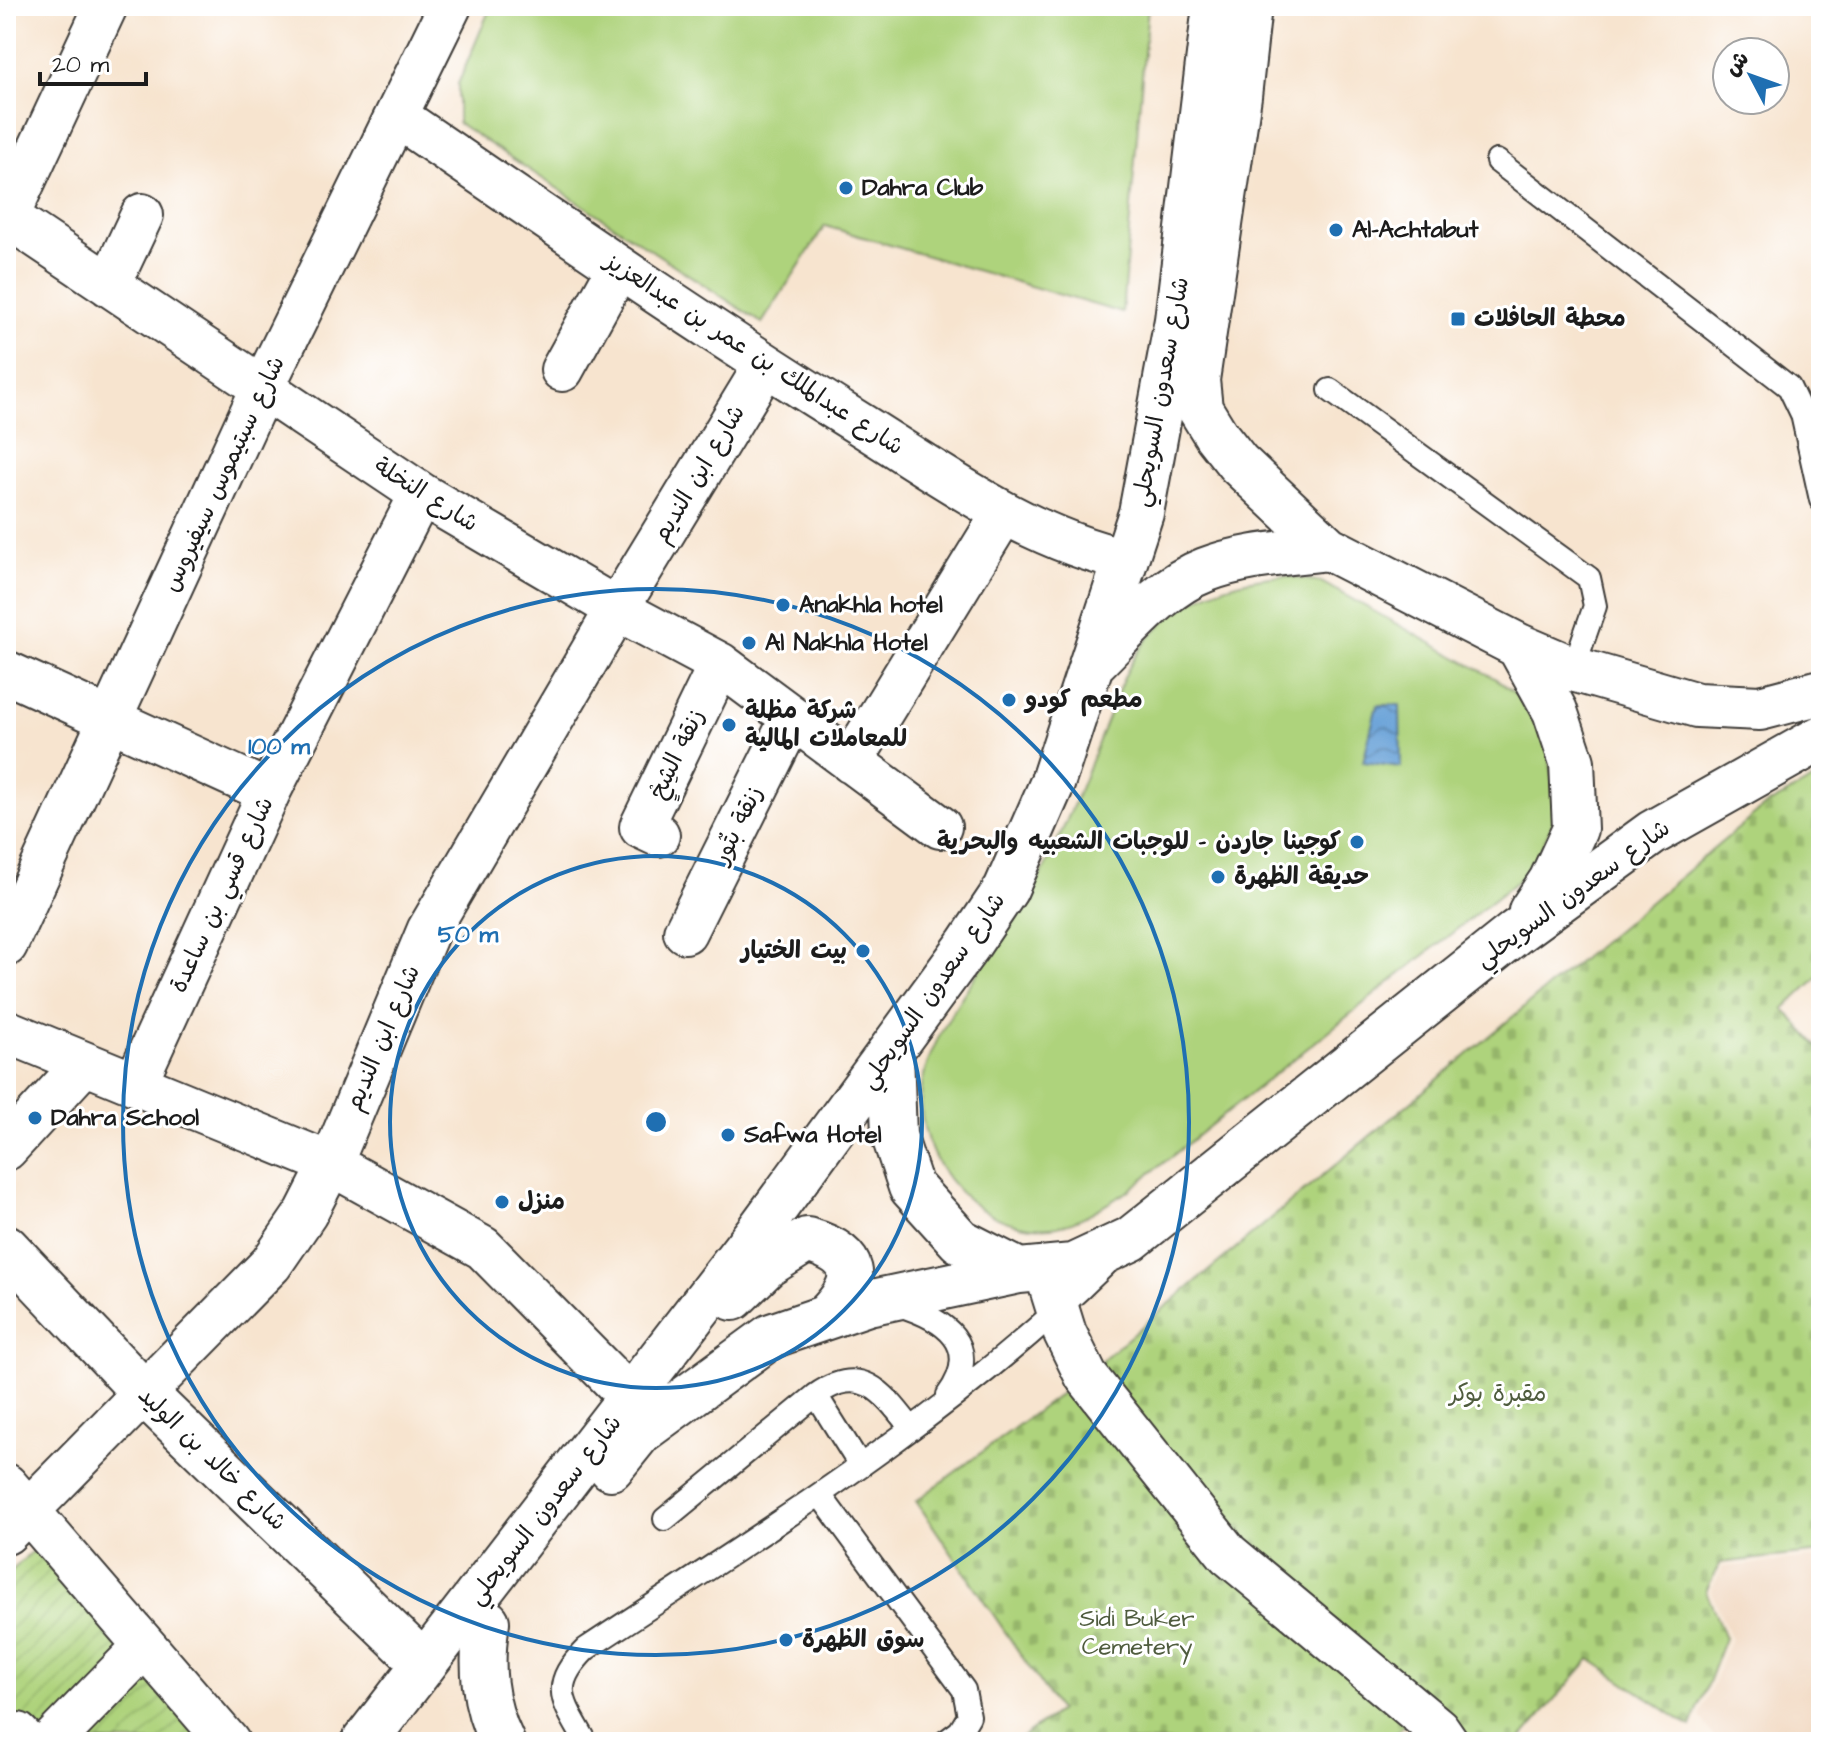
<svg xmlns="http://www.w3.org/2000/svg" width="1827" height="1748" font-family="'Architects Daughter','Playpen Sans Arabic',sans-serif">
<defs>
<pattern id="cemetery-stones" width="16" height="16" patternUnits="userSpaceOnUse" patternTransform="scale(2)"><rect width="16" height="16" fill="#aed37c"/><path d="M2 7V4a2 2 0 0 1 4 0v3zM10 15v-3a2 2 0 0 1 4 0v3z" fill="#95b56b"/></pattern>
<pattern id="garden-furrows" width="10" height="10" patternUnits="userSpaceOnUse" patternTransform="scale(2)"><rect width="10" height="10" fill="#aed37c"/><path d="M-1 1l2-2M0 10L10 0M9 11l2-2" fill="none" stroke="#95b56b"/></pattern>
<pattern id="water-waves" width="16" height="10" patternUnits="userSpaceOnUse" patternTransform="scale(2)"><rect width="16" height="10" fill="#69a2d8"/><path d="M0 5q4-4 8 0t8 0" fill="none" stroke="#5683ae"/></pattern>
</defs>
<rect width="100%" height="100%" fill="#fff"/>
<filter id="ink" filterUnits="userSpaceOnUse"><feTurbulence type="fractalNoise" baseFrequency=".0125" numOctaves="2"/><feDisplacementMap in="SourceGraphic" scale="16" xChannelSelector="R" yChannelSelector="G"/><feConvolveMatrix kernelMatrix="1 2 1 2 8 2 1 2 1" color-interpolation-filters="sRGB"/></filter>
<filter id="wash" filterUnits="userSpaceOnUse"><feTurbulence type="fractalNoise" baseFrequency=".006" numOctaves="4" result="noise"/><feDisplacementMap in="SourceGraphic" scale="32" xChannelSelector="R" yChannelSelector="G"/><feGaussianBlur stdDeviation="1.8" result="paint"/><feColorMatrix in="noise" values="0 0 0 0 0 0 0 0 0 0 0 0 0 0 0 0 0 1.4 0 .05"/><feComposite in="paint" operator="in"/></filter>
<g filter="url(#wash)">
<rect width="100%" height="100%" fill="#f7e4cf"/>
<path fill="#f0d5bc" d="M1821 1557V1742H1717L1700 1716 1731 1639 1711 1591 1723 1567Z"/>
<path fill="#aed37c" stroke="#65784c" stroke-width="2" d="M491 6H1148L1122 313 825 226 762 323 458 123V84Z
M1287 576 1321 582 1496 679 1530 705 1547 733 1556 816 1531 870 1127 1192C1104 1205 1079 1224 1051 1227 969 1234 902 1146 926 1068 946 1006 1003 943 1035 886 1063 835 1084 779 1105 725 1118 692 1128 660 1152 634 1188 595 1235 578 1287 576Z"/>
<path fill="url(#cemetery-stones)" stroke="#65784c" stroke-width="2" d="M1818 777 1821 781V974L1784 1009 1821 1050V1552L1720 1563 1706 1591 1725 1638 1691 1727 1590 1659 1518 1742H1475L1234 1544 1101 1371 1103 1359 1765 806Z
M1075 1383 1410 1720 1385 1742H1016L1059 1711 916 1501Z"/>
<path fill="url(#garden-furrows)" stroke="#65784c" stroke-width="2" d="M40 1544 206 1742H6V1576Z"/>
<path fill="url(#water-waves)" stroke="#425f7a" stroke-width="2" d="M1377 705H1400L1401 767 1363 762Z"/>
</g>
<g filter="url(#ink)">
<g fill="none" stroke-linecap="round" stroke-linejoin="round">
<g stroke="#3d3a37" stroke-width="26">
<path id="lane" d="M1497 161 1789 387 1802 414 1821 500
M1330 390 1589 578 1595 606 1573 669
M899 1305C944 1319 984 1345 948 1395
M816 1395 860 1465
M820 1495 964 1690 969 1716 960 1731 945 1742
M665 1519 816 1395C862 1363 883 1392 911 1428
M586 1742C563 1701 548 1687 586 1649 765 1531 952 1416 1105 1265"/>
</g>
<g stroke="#3d3a37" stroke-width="46">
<path id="street" d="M398 117C552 222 705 328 863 426 946 478 1028 538 1126 560
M8 217 421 494 617 609 720 664 940 827
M6 220 106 6
M109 285 142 215
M562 370 619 267
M6 672 269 792
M851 762 1003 514
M658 835 641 827 720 664
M685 932 792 718
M6 945 262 389 450 6
M6 1031 331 1164 483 1248 631 1398
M135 1084 269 792 421 494
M6 1149 84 1064
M1045 1269 1065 1333 1086 1376 1228 1554 1438 1729 1447 1742
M6 1485 228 1742
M6 1533 271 1264 306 1213 331 1164 428 931 617 609 765 366
M6 1734H18L26 1742
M51 1742 133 1658"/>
</g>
<g stroke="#3d3a37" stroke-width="48">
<path id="secondary" d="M6 1247 145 1394 424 1664
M487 1622C480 1665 483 1703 502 1742"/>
</g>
<g stroke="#3d3a37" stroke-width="48">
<path id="primary" d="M1249 6 1239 96 1197 380 1200 409 1216 435 1238 463 1328 548 1519 646 1573 669 1697 705 1760 708 1821 692
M1519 646 1555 711 1572 762 1575 829 1551 881 1531 911
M1095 661C1127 630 1162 586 1205 570 1244 555 1287 553 1328 548
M891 1053 894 1136 911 1187 960 1241 1019 1271
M733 1298 767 1265 807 1240C858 1254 863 1280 827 1316
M611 1468 640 1432 771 1336 868 1303 1019 1271 1073 1266 1131 1239 1516 932 1652 833 1821 738
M364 1742 757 1233 969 944 1006 889 1052 784 1141 513 1177 320 1215 6"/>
</g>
<use href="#lane" stroke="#fff" stroke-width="22"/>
<use href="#street" stroke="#fff" stroke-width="42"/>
<use href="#secondary" stroke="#fff" stroke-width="44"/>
<use href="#primary" stroke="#fff" stroke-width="44"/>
</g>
</g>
<g fill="none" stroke="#1f6fb2" stroke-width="4">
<circle cx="656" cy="1122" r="266"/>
<circle cx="656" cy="1122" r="533"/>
</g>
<g fill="#1f6fb2" stroke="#fff" stroke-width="3">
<circle cx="846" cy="188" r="8"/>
<circle cx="1336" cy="230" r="8"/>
<rect x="1450" y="311" width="16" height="16" rx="4"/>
<circle cx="783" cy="605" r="8"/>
<circle cx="749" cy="643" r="8"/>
<circle cx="1009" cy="700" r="8"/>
<circle cx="729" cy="725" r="8"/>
<circle cx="1357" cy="842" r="8"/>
<circle cx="1218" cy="877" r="8"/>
<circle cx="863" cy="951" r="8"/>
<circle cx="35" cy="1118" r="8"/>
<circle cx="728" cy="1135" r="8"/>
<circle cx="502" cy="1202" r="8"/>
<circle cx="786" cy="1640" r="8"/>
</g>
<g text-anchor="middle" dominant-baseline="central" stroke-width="6" stroke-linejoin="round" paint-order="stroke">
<g font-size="24" font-weight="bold" fill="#1c1c1c" stroke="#fff" text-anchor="start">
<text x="862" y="188">Dahra Club</text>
<text x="1352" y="230">Al-Achtabut</text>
<text x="1474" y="319">محطة الحافلات</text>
<text x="799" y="605">Anakhla hotel</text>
<text x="765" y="643">Al Nakhla Hotel</text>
<text x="1025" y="700">مطعم كودو</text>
<text x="745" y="711">شركة مظلة<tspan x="745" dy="28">للمعاملات المالية</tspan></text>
<text x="1341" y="842" text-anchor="end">كوجينا جاردن - للوجبات الشعبيه والبحرية</text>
<text x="1234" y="877">حديقة الظهرة</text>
<text x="847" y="951" text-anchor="end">بيت الختيار</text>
<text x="51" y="1118">Dahra School</text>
<text x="744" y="1135">Safwa Hotel</text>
<text x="518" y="1202">منزل</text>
<text x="802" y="1640">سوق الظهرة</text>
</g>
<g font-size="24" fill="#1c1c1c" stroke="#fff">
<text transform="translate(754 354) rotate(33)">شارع عبدالملك بن عمر بن عبدالعزيز</text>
<text transform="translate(1161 392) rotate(-80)">شارع سعدون السويحلي</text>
<text transform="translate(224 474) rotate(-65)">شارع سبتيموس سيفيروس</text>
<text transform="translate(699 474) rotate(-59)">شارع ابن النديم</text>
<text transform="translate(426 495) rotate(32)">شارع النخلة</text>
<text transform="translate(677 754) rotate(-64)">ْزنقة الشِحٍ</text>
<text transform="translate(738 825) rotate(-64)">زنقة بتٌور</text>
<text transform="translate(1573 894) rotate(-36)">شارع سعدون السويحلي</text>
<text transform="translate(222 895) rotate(-65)">شارع قسي بن ساعدة</text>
<text transform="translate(933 991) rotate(-55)">شارع سعدون السويحلي</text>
<text transform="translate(383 1038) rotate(-67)">شارع ابن النديم</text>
<text transform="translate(212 1459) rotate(44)">شارع خالد بن الوليد</text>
<text transform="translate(545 1510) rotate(-52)">شارع سعدون السويحلي</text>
</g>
<g font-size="24" fill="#4f5c3e" stroke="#fff">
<text x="1498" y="1394">مقبرة بوكر</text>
<text x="1137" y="1619">Sidi Buker<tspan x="1137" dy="28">Cemetery</tspan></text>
</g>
</g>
<circle cx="656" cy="1122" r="12" fill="#1f6fb2" stroke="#fff" stroke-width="4"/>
<g font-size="24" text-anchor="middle" font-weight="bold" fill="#1f6fb2" stroke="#fff" stroke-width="6" stroke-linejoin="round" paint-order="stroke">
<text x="279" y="754">100 m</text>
<text x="468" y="942">50 m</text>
</g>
<rect width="1827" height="1748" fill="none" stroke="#fff" stroke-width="32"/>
<g transform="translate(1751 76) rotate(311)"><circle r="38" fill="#ffffff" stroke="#a4a4a4" stroke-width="2"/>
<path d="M0-6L14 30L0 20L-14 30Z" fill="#1f6fb2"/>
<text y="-12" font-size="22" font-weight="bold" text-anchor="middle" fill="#1c1c1c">ش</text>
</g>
<path d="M40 72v12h106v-12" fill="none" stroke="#1c1c1c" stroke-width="4"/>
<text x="52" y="72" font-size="24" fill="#1c1c1c" stroke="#ffffff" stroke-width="6" paint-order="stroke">20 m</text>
</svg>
